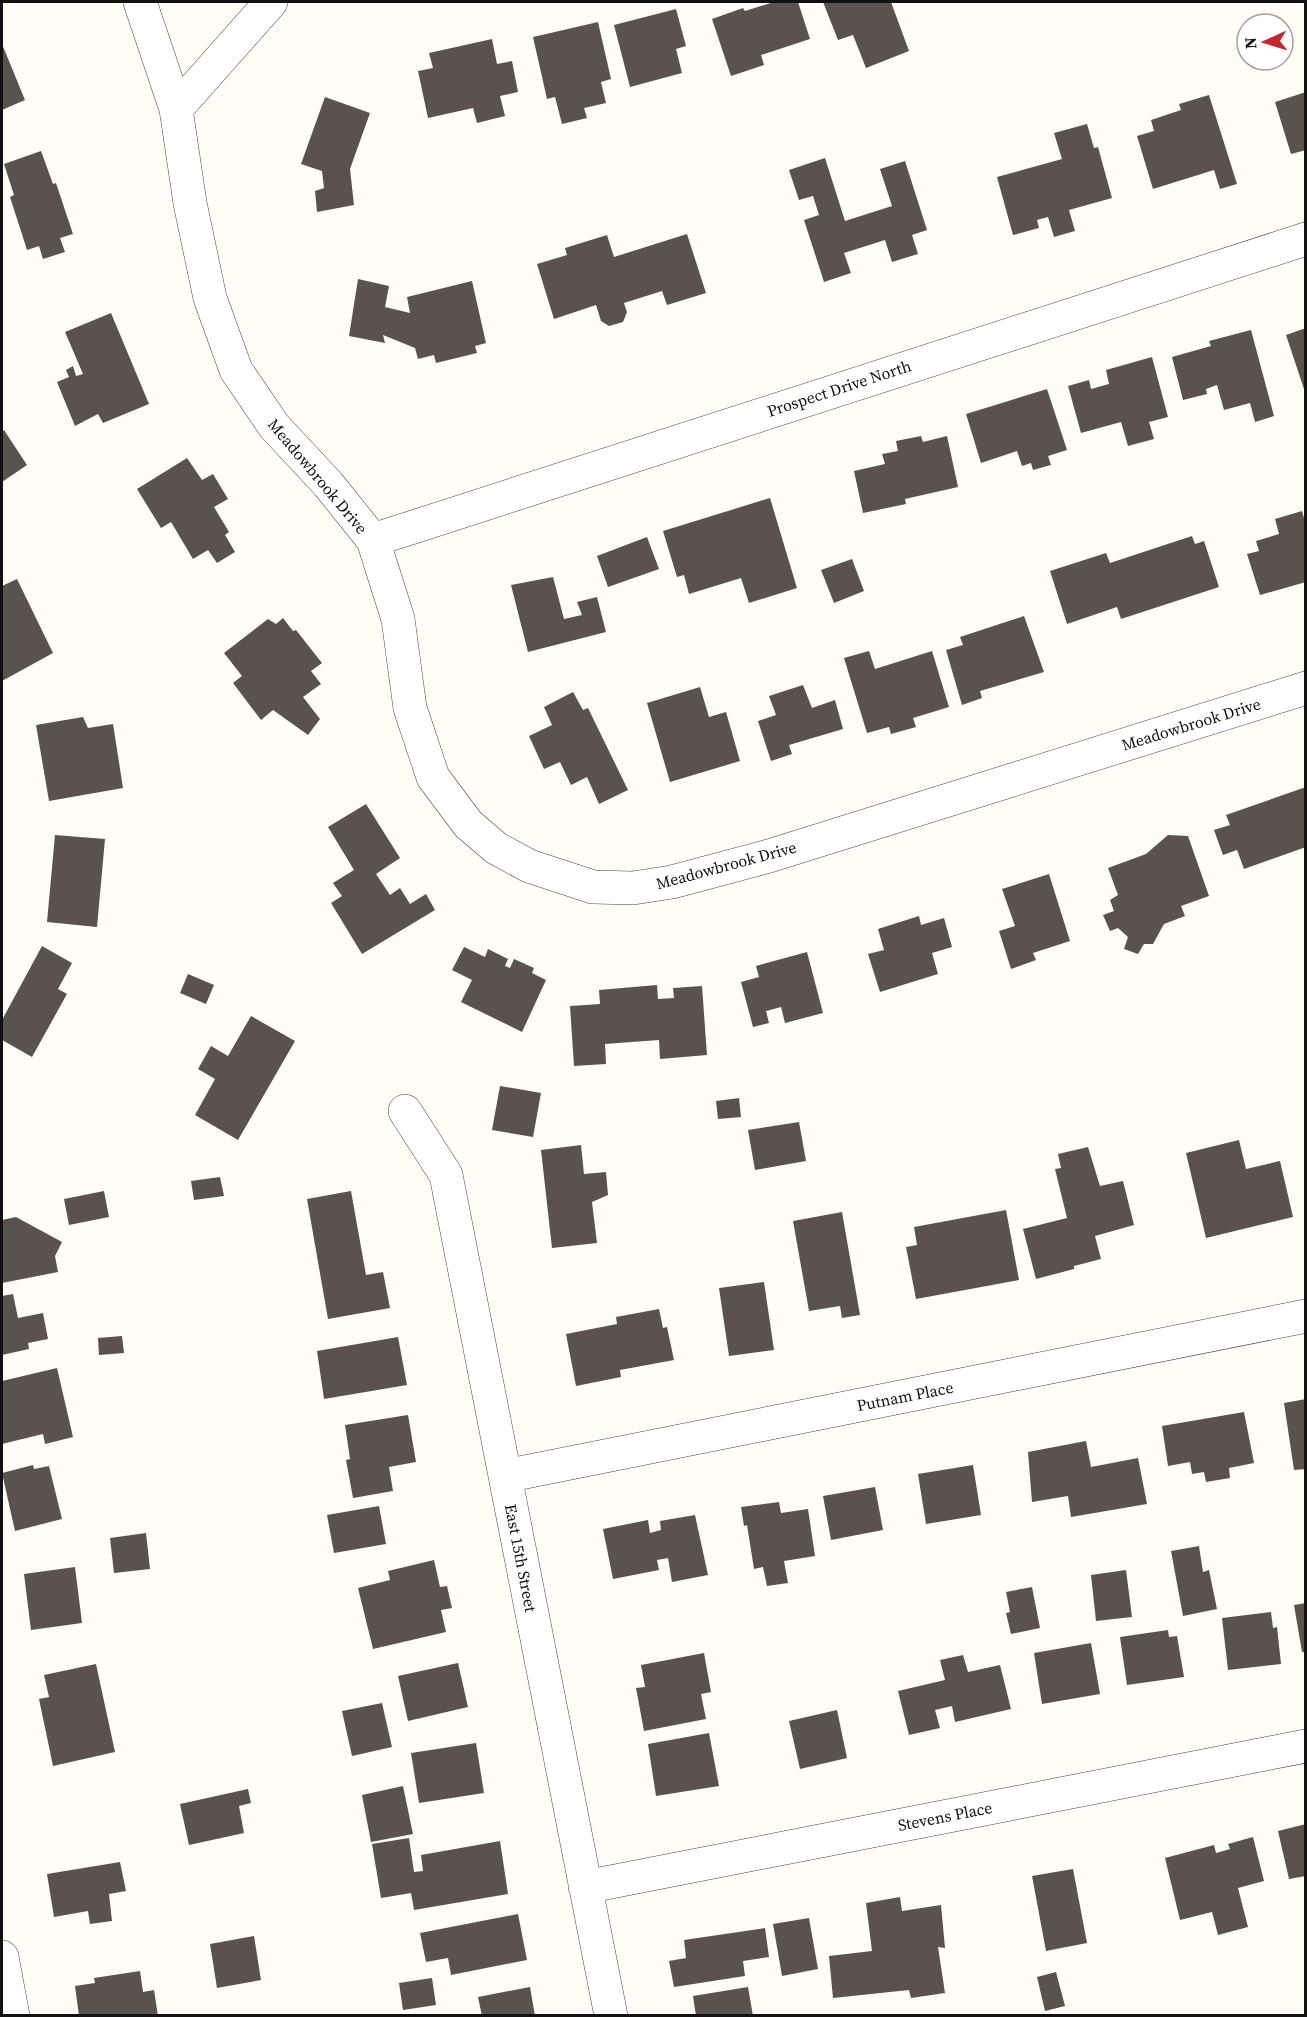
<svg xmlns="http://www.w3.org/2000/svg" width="1307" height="2017" font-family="'Source Serif 4',serif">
<rect width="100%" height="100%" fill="#fffdf5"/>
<path fill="#5a524d" d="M774 2H798L810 39 761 55 764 65 731 76 712 19 743 8 745 11Z
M823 2H891L909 51 866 68 853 35 838 40Z
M676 9 686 46 676 49 682 73 630 87 614 25Z
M598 22 611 79 601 82 606 103 584 108 587 118 562 124 555 97 547 99 533 37Z
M492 39 497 64 512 61 518 92 500 96 505 116 477 123 473 108 428 118 418 71 433 68 429 53Z
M2 44 25 100 2 110Z
M1306 92V150L1291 154 1275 102Z
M1209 95 1237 184 1220 189 1214 170 1153 189 1137 136 1154 131 1151 120 1181 110 1179 104Z
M325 97 370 113 350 169 354 205 317 212 315 191 324 188 322 171 301 164Z
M1087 124 1094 148 1098 147 1112 198 1069 210 1075 231 1054 237 1048 217 1037 220 1039 228 1013 235 997 177 1062 159 1054 133Z
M41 151 53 184 56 183 73 234 60 238 65 252 43 259 39 246 27 250 10 197 14 195 4 164Z
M825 158 845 221 892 206 880 169 905 161 927 230 912 235 918 254 892 262 885 240 844 253 851 273 824 282 804 220 819 215 813 196 799 200 789 170Z
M687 234 706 293 667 305 662 291 624 303 627 312 623 322 609 326 601 321 596 305 554 319 537 264 567 255 565 248 607 235 614 257Z
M358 279 389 286 385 307 410 313 407 297 472 281 486 343 475 346 477 353 436 363 434 355 418 359 415 348 383 335 385 343 349 336Z
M111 313 149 404 103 423 98 414 75 426 57 382 69 377 66 370 73 366 76 376 83 374 65 332Z
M1306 328V392H1305L1286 335Z
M1251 330 1274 416 1255 422 1250 403 1224 410 1217 385 1206 389 1207 394 1183 400 1172 357 1211 346 1209 341Z
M1152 357 1168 417 1149 422 1154 439 1128 446 1121 422 1081 433 1068 386 1089 380 1091 389 1109 384 1106 370Z
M1047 389 1067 450 1048 456 1051 465 1033 470 1031 463 1022 466 1017 451 981 463 966 414Z
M4 430 27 465 2 482V432Z
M921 436 923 442 947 436 958 487 905 499 906 504 863 513 854 471 885 464 882 454 898 451 896 441Z
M187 458 202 480 213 474 228 499 214 507 229 532 225 535 235 552 217 563 208 550 193 559 171 522 161 528 137 489Z
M770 498 797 588 749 603 741 578 689 594 684 575 677 577 663 531Z
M1302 511 1304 518H1306V582L1260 595 1247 554 1259 551 1256 541 1279 534 1275 519Z
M1192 536 1195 544 1204 541 1219 587 1121 619 1117 607 1067 624 1050 571 1106 553 1110 563Z
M647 537 659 569 608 587 597 556Z
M852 559 864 591 834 603 821 570Z
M553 577 564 619 582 615 577 602 597 597 606 632 528 652 511 585Z
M17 579 53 653 2 681V586Z
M1024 616 1044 672 980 691 982 698 962 705 946 650 963 645 960 637Z
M283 618 293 631 296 630 322 663 311 671 321 684 303 697 320 719 308 735 273 710 261 720 233 683 242 676 224 653 268 619 276 624Z
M869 651 875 669 932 651 949 707 913 718 916 727 891 734 889 727 867 733 844 658Z
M803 685 812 708 835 700 843 729 789 745 792 754 771 761 758 721 776 715 769 696Z
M700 687 709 717 726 712 740 761 670 782 647 703Z
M573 692 583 710 588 708 628 790 599 804 587 777 571 785 560 762 544 769 529 736 552 725 544 707Z
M83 717 88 728 113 724 123 788 49 801 36 725Z
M1306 787V847L1244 869 1237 850 1223 855 1214 830 1230 825 1226 815Z
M366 804 400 858 376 874 390 895 400 888 410 904 426 894 435 910 362 954 331 903 342 896 333 883 354 870 328 827Z
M55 835 105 839 97 927 47 922Z
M1168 835 1188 836 1209 896 1181 906 1185 916 1164 924 1153 944H1144L1138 954 1124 949 1128 937 1118 928 1110 931 1103 915 1114 911 1110 900 1118 895 1108 868 1146 854Z
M1049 874 1070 941 1033 953 1036 960 1011 969 999 931 1015 926 1002 889Z
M919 916 921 925 944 918 952 947 932 953 938 974 880 992 868 954 884 950 878 929Z
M42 946 72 963 58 989 67 994 32 1057 2 1040V1020Z
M464 947 485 957 488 949 508 959 505 966 510 968 514 959 534 968 532 973 546 980 522 1032 461 1002 472 980 452 970Z
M807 952 823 1013 785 1023 781 1007 766 1011 769 1023 753 1027 741 982 759 977 756 966Z
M188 974 214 985 206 1004 180 993Z
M657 985 658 999 674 998 673 988 702 986 707 1055 660 1059 659 1040 605 1044 606 1064 574 1066 570 1006 600 1004 599 990Z
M251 1016 295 1041 238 1140 195 1115 215 1079 198 1069 211 1046 228 1056Z
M500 1086 541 1093 533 1137 492 1130Z
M739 1098 741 1117 718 1119 716 1101Z
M799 1122 806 1161 755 1170 748 1130Z
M1239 1140 1246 1169 1280 1161 1293 1217 1206 1238 1186 1153Z
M581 1145 584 1174 606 1172 608 1195 592 1202 597 1243 552 1248 541 1150Z
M1088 1147 1100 1186 1123 1181 1134 1225 1095 1236 1101 1259 1074 1266V1269L1036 1279 1023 1229 1067 1218 1055 1169 1061 1168 1058 1154Z
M220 1177 224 1196 194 1200 191 1181Z
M104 1191 109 1217 69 1225 64 1199Z
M351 1191 366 1275 383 1272 390 1308 328 1319 307 1199Z
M1006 1210 1019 1280 916 1299 906 1247 917 1245 914 1227Z
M842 1212 860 1315 842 1318 840 1306 809 1311 793 1221Z
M16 1217 62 1242 55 1256 58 1272 2 1283V1220Z
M764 1282 774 1350 729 1356 719 1288Z
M13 1294 18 1318 43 1313 48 1339 28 1343 29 1349 2 1355V1296Z
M659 1309 663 1328 667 1327 674 1360 620 1370 621 1377 576 1386 566 1334 617 1324 616 1317Z
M122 1336 124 1353 99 1355 98 1338Z
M398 1337 407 1385 324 1399 317 1351Z
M57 1368 73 1437 45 1444 43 1434 2 1444V1381Z
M1306 1399V1469L1294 1470 1284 1403Z
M1244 1412 1254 1463 1229 1468 1230 1478 1206 1482 1204 1472 1192 1474 1190 1462 1168 1466 1162 1426Z
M408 1415 416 1462 389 1467 393 1491 353 1498 346 1460 350 1459 345 1425Z
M1086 1441 1091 1467 1138 1458 1147 1504 1071 1517 1068 1496 1032 1502 1028 1452Z
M33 1465 34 1469 49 1466 62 1519 15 1531 2 1473Z
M973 1465 981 1515 926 1524 918 1474Z
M875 1487 883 1530 831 1540 823 1496Z
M779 1502 781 1513 808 1509 815 1556 784 1561 788 1583 767 1586 763 1567 754 1569 747 1525 744 1526 741 1507Z
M379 1506 386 1544 334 1553 327 1515Z
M695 1515 708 1575 672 1582 668 1558 657 1560 659 1570 613 1579 603 1529 648 1520 650 1533 661 1530 660 1521Z
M146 1533 150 1569 114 1573 110 1538Z
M1199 1546 1203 1572 1209 1570 1217 1609 1183 1616 1171 1551Z
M434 1560 440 1587 447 1586 452 1608 441 1610 446 1632 373 1649 358 1588 390 1580 388 1571Z
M75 1567 82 1623 31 1630 24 1574Z
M1126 1570 1132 1617 1096 1621 1091 1575Z
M1032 1587 1040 1628 1011 1634 1006 1613 1010 1612 1006 1592Z
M1306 1603V1652H1302L1294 1605Z
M1271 1612 1273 1628 1277 1627 1281 1664 1228 1670 1222 1618Z
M1168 1630 1169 1637 1177 1636 1184 1677 1127 1685 1120 1637Z
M1091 1643 1100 1694 1042 1704 1034 1653Z
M704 1653 711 1692 701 1694 706 1719 644 1731 636 1688 645 1687 641 1665Z
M963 1655 968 1672 1000 1665 1011 1709 955 1722 952 1706 935 1710 940 1728 909 1735 898 1691 945 1680 940 1660Z
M458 1663 468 1707 408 1721 398 1676Z
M96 1664 115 1752 53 1766 39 1699 49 1697 44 1675Z
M382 1703 392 1747 352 1756 342 1711Z
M837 1710 847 1758 800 1769 789 1721Z
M709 1733 719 1786 656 1796 648 1744Z
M476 1743 484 1793 419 1803 411 1753Z
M403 1786 413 1834 371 1842 362 1795Z
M248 1789 251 1803 239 1806 244 1833 189 1845 180 1804Z
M1306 1824V1876L1289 1879 1278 1831Z
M1253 1837 1264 1881 1238 1888 1248 1927 1218 1935 1212 1912 1180 1920 1165 1858 1214 1845 1216 1853 1230 1849 1228 1844Z
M409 1838 414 1872 423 1871 421 1855 500 1841 508 1894 414 1910 411 1893 381 1898 372 1844Z
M120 1862 126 1891 109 1894 112 1921 90 1924 88 1911 54 1917 47 1874Z
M1073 1869 1087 1943 1046 1951 1032 1876Z
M900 1897 902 1911 941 1905 945 1948 938 1947 945 1993 911 1998 909 1990 833 1998 829 1956 872 1951 866 1903Z
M518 1914 527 1960 451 1975 448 1958 426 1962 420 1933Z
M809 1918 818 1969 782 1976 773 1924Z
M765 1928 769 1957 743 1961 745 1976 674 1987 669 1961 686 1958 684 1940Z
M254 1936 261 1980 217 1988 210 1944Z
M140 1971 143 1992 154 1990 158 2016H79L75 1986 95 1983 94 1978Z
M1056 1972 1065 2006 1045 2011 1037 1977Z
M432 1978 436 2005 403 2010 399 1983Z
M530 1987 535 2016H482L478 1997Z
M748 1987 753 2016H696L693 1996Z"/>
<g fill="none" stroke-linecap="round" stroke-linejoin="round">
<g stroke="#444" stroke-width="34">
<path id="street" d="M140 2 176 109 190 203 210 298 236 370 274 426 328 484 373 540 398 619 410 708 433 777 468 824 496 848 529 866 593 887 633 888 672 882 769 856 1306 688
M176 109 271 2
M373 540 1306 239
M405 1111 446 1175 611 2016
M505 1476 1306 1316
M585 1887 1306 1746
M2 1957 13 2016"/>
</g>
<use href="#street" stroke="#fff" stroke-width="33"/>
</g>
<g text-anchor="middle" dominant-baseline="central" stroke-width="6" stroke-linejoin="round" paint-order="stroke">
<g font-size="16" fill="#111" stroke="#fff">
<text transform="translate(839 388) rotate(-18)">Prospect Drive North</text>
<text transform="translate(318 476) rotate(50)">Meadowbrook Drive</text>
<text transform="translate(1191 724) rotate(-17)">Meadowbrook Drive</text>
<text transform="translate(726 865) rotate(-15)">Meadowbrook Drive</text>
<text transform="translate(905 1396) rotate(-11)">Putnam Place</text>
<text transform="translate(521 1558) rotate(79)">East 15th Street</text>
<text transform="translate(945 1816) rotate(-11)">Stevens Place</text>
</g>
</g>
<rect width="1307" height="2017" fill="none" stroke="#111111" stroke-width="6"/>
<g transform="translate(1265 42) rotate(266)"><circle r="28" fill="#ffffff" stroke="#a0a0a0" stroke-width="1.5"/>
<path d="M0-4.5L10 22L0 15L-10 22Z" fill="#c4262e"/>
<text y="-9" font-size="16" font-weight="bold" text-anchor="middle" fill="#111111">N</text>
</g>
</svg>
